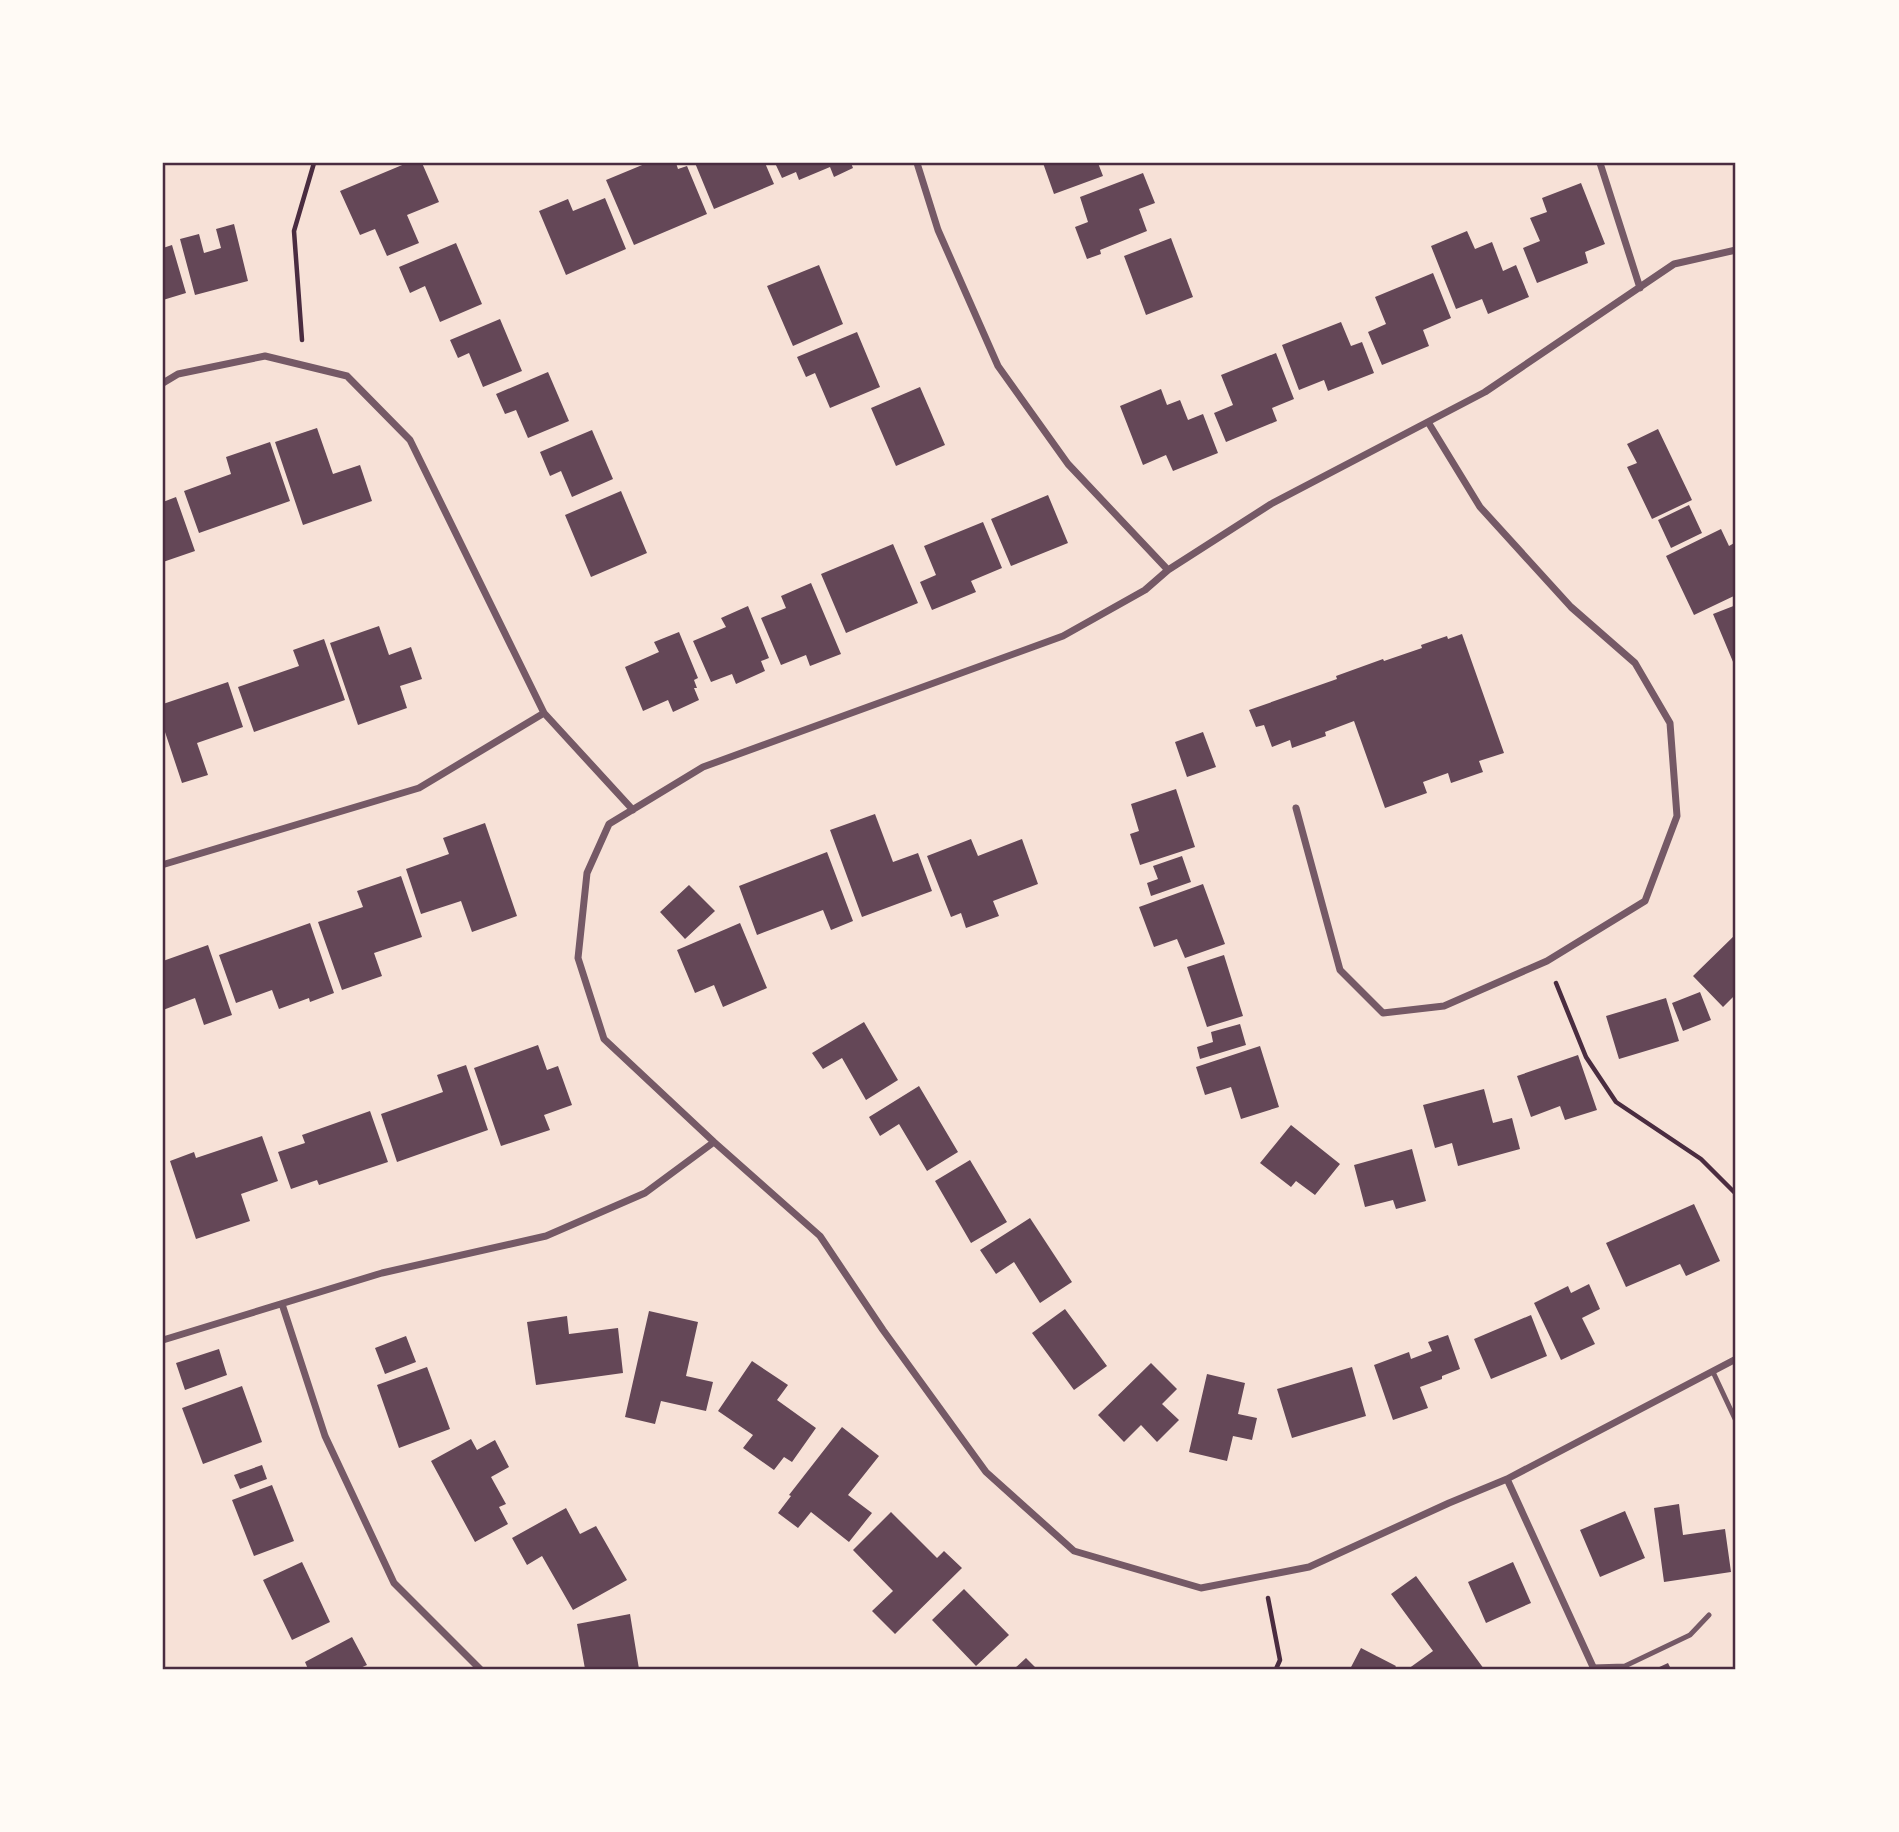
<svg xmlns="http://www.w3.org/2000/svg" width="1899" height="1832" font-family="'Open Sans',sans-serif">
<rect width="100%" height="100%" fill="#f7e1d7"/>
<path fill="#644757" d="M407 163H422L439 202 407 215 419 243 387 256 375 229 360 235 340 191Z
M647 163H676L678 169 687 166 707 214 634 245 606 180Z
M695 163H765L774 184 714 209Z
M775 163H851L853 168 834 177 830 167 799 180 796 172 782 178Z
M1043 163H1098L1103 176 1054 194Z
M1143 173 1155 203 1139 209 1147 231 1100 250 1101 254 1087 259 1075 227 1088 222 1080 197Z
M1581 183 1605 244 1585 252 1588 263 1537 283 1523 248 1540 241 1530 218 1547 212 1542 198Z
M605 198 626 249 566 275 539 211 568 199 573 211Z
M234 224 248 281 195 295 180 239 199 234 204 253 221 248 216 229Z
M1467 231 1475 249 1492 242 1503 271 1516 265 1529 297 1488 314 1482 299 1456 309 1431 246Z
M1171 238 1193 297 1146 315 1124 256Z
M456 243 482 304 440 322 425 286 410 293 399 267Z
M172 245 186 293 163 300V248Z
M819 265 843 324 793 346 767 286Z
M1433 273 1451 318 1423 330 1429 346 1382 365 1368 332 1386 324 1375 297Z
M500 319 522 371 483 387 469 353 458 358 450 340Z
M1341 322 1351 346 1362 342 1374 373 1328 391 1324 380 1299 390 1282 345Z
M857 332 880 387 830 408 815 373 806 377 797 357Z
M1276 353 1294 399 1272 408 1277 421 1226 442 1214 413 1233 405 1221 375Z
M548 372 569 421 528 438 516 410 505 414 496 394Z
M920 387 945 445 896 466 871 408Z
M1161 389 1167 405 1180 400 1188 420 1203 414 1218 453 1173 471 1166 455 1143 465 1120 406Z
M317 428 333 474 360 465 372 501 303 525 275 442Z
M1658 429 1692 500 1652 519 1627 467 1637 463 1627 444Z
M592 430 613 479 572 497 561 471 550 476 540 452Z
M270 442 290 501 199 533 184 491 231 474 226 457Z
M621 491 647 553 591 577 565 515Z
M1048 495 1068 543 1011 566 991 519Z
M176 497 195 551 163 562V502Z
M1689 505 1702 533 1671 548 1658 520Z
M983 522 1002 568 971 581 976 592 932 610 920 582 936 575 924 546Z
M1721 529 1729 546 1736 542V595L1694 615 1666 556Z
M893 544 918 603 846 633 821 574Z
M811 583 841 654 810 666 806 655 781 665 761 618 786 608 781 596Z
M1736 605V669L1713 614Z
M748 606 769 658 761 661 765 671 736 684 732 674 711 682 693 641 726 627 721 618Z
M379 626 389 655 411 647 422 679 400 686 407 708 358 725 330 643Z
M679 632 698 678 694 680 697 688H694L699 700 673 712 668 700 643 711 625 667 659 652 654 642Z
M1462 634 1504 753 1479 761 1483 772 1451 783 1448 773 1423 782 1427 793 1385 808 1354 721 1325 732 1326 736 1292 748 1290 740 1272 747 1264 725 1256 727 1249 710 1337 679 1336 676 1383 659 1384 661 1422 648 1421 645 1447 636 1448 639Z
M324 639 345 700 254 732 238 687 299 666 293 650Z
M228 682 243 727 197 743 208 775 182 783 163 726V704Z
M1203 732 1216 767 1187 777 1175 742Z
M1176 789 1195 847 1140 865 1130 834 1139 831 1131 804Z
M875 814 893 862 918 853 932 891 862 917 830 830Z
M485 823 517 916 472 932 461 901 421 914 406 869 449 854 443 838Z
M971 839 978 856 1022 839 1038 884 993 901 999 916 966 928 961 913 951 917 927 856Z
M827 852 853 921 831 930 823 910 757 935 739 886Z
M1182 856 1191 882 1151 896 1147 883 1158 879 1153 866Z
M401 876 422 937 374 953 382 976 342 990 318 922 363 907 357 891Z
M1203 884 1225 944 1185 958 1177 939 1154 947 1139 907Z
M689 885 715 911 685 939 660 912Z
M310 923 334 993 310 1002 309 998 279 1009 272 990 236 1003 219 955Z
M740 923 767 988 723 1007 714 985 695 993 677 950Z
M1736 934V994L1723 1007 1693 976Z
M208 945 232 1015 204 1025 195 998 163 1010V961Z
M1224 955 1243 1016 1207 1027 1187 967Z
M1700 992 1711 1020 1683 1031 1672 1003Z
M1666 998 1679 1041 1619 1059 1606 1016Z
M864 1022 898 1080 866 1100 842 1058 823 1069 812 1053Z
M1240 1024 1246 1045 1200 1059 1197 1047 1213 1042 1211 1032Z
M538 1045 547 1070 558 1066 572 1105 544 1115 550 1130 501 1146 474 1068Z
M1260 1046 1279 1107 1241 1119 1231 1087 1205 1095 1196 1067Z
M1578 1055 1597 1110 1565 1120 1560 1106 1531 1117 1517 1076Z
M466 1065 488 1130 397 1162 381 1114 443 1092 437 1075Z
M919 1086 958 1152 927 1171 899 1124 880 1136 869 1117Z
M1484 1089 1493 1123 1512 1118 1520 1149 1458 1166 1452 1143 1435 1148 1423 1105Z
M370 1111 388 1162 319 1185 317 1180 291 1189 278 1152 305 1143 302 1135Z
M1291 1125 1340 1164 1315 1195 1296 1181 1291 1187 1260 1163Z
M262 1136 278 1181 241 1194 250 1221 196 1239 170 1161 194 1152 196 1158Z
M1412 1149 1426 1201 1396 1209 1393 1200 1365 1207 1354 1165Z
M970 1160 1007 1222 971 1243 935 1181Z
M1694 1204 1720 1261 1686 1276 1680 1264 1626 1287 1606 1243Z
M1030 1218 1072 1282 1040 1303 1014 1262 996 1274 980 1250Z
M1589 1284 1600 1309 1582 1318 1595 1344 1561 1360 1534 1303 1568 1286 1571 1293Z
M1065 1309 1107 1366 1074 1390 1032 1333Z
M649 1311 698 1322 686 1376 713 1382 706 1411 661 1401 655 1424 625 1417Z
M1531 1315 1547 1356 1491 1379 1474 1339Z
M567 1316 569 1334 618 1328 623 1373 536 1385 527 1322Z
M1448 1335 1460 1369 1442 1376V1379L1420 1387 1428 1408 1393 1420 1374 1365 1409 1352 1411 1359 1432 1351 1428 1342Z
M406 1336 416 1362 385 1374 375 1348Z
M219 1349 227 1375 185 1390 176 1363Z
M752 1361 788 1385 777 1400 816 1428 792 1462 784 1457 774 1470 743 1448 753 1435 718 1411Z
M1151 1363 1177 1389 1162 1404 1179 1420 1157 1442 1141 1425 1124 1442 1098 1415Z
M427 1367 450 1429 399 1448 377 1385Z
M1352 1367 1366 1416 1292 1438 1277 1389Z
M1207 1374 1245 1383 1238 1414 1257 1418 1252 1440 1233 1436 1227 1461 1189 1452Z
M242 1386 262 1442 203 1464 182 1408Z
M842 1427 879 1456 848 1495 872 1513 849 1542 811 1512 798 1528 778 1513 791 1496 789 1495Z
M471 1439 477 1450 495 1440 509 1467 491 1477 506 1504 499 1507 508 1524 475 1542 431 1461Z
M262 1465 267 1479 240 1489 234 1475Z
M272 1485 294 1541 254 1556 232 1500Z
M1679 1504 1683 1535 1725 1529 1731 1572 1664 1582 1654 1508Z
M566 1508 580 1534 596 1526 627 1580 573 1610 542 1556 527 1565 512 1538Z
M1625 1511 1645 1558 1600 1577 1580 1530Z
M891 1512 937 1558 944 1551 962 1568 895 1634 872 1611 893 1591 853 1550Z
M302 1562 330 1622 292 1640 263 1580Z
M1513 1562 1531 1603 1486 1623 1468 1582Z
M1416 1576 1484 1669H1408L1433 1651 1391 1594Z
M964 1589 1009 1635 976 1666 932 1620Z
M630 1614 639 1669H585L577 1624Z
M352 1637 367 1665 358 1669H308L305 1662Z
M1361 1648 1396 1666 1394 1669H1350Z
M1026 1658 1037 1669H1014Z
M1668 1663 1671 1669H1655Z"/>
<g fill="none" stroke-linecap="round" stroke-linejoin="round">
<path stroke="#4a2c40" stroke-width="4.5" d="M302 340 294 231 314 163
M1556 983 1586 1057 1616 1102 1701 1159 1736 1194
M1268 1598 1280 1660 1276 1669"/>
<path stroke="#755966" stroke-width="5" d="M1713 1372 1736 1421
M1593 1667 1625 1666 1690 1635 1709 1615"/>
<path stroke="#755966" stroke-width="7" d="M917 163 938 230 998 366 1068 464 1168 570
M1600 163 1640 288
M1736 250 1674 264 1485 392 1271 504 1168 570 1145 590 1063 636 703 767 609 824 587 873 578 958 604 1039 714 1142 820 1236 883 1330 986 1472 1074 1551 1201 1588 1309 1567 1449 1503 1507 1479 1736 1359
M163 383 178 374 265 356 347 376 410 440 544 713 633 810
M1296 808 1340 970 1383 1013 1444 1006 1547 961 1645 901 1677 816 1670 723 1635 663 1571 607 1480 507 1428 422
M165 864 419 788 544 713
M282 1304 325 1436 394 1583 480 1669
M163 1340 382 1273 546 1236 645 1193 714 1142
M1507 1479 1594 1669"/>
</g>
<rect width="1899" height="1832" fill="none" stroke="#fffaf5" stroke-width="329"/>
<rect x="164" y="164" width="1570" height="1504" fill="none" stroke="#4a2c40" stroke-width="2.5"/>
</svg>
